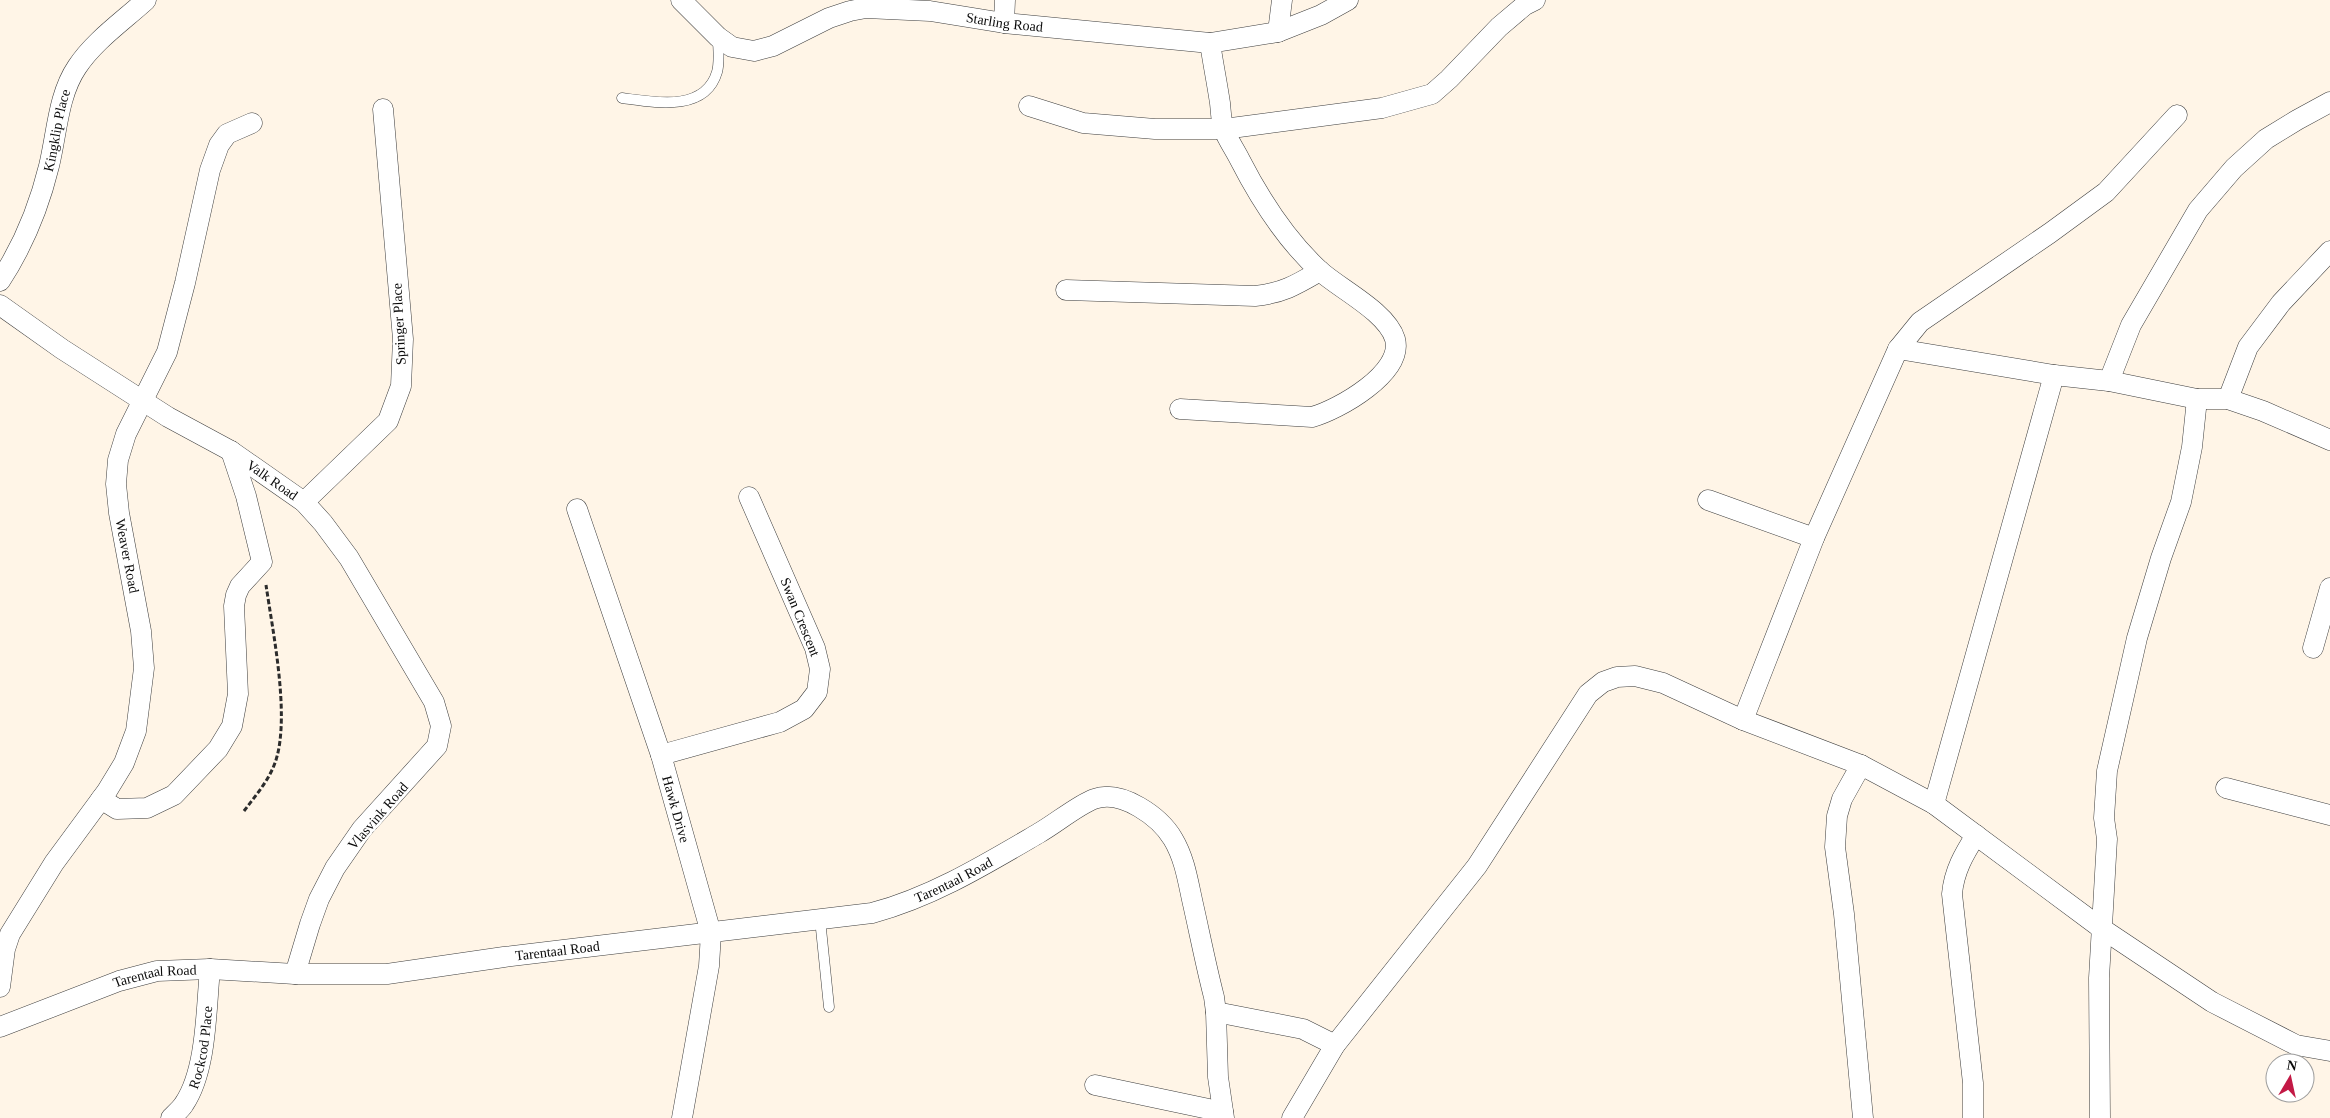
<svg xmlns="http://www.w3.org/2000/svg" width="2330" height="1118" font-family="'Times New Roman',serif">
<rect width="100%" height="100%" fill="#fff5e7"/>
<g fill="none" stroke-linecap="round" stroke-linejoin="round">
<g stroke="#3d3d3d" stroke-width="11">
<path id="lane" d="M622 98C653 102 705 113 717 72 720 62 718 48 718 37
M820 919 829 1007"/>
</g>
<g stroke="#3d3d3d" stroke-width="21">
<g id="street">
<path id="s1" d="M681 0 718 37 732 47 754 51 773 46 829 18 850 11 866 8 930 11 1004 23 1210 43 1278 32 1321 15 1348 0"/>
<path d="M1004 23 1005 0"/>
<path d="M1278 32 1282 0"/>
<path d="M1029 106 1083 123 1155 129H1224L1382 108 1432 94 1449 79 1499 27 1525 5 1535 0"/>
<path id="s2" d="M0 281C23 246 39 207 49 166 57 133 58 95 77 67 94 41 123 21 146 0"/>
<path d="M1066 290 1255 296C1283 293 1296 285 1320 271"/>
<path id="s3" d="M0 305 62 349 168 417 231 451 304 502 323 523 349 558 434 702 441 726 437 746 362 829 335 868 319 899 310 924 295 974"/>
<path d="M1898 349 2054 375 2109 381 2197 399H2228L2263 411 2330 440"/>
<path d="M2109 381 2131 325 2198 210 2234 168 2266 139 2297 120 2330 102"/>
<path d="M2228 399 2248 347 2281 303 2330 251"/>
<path d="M1180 409 1312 417C1338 410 1404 373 1395 339 1387 312 1340 289 1320 271 1286 240 1261 201 1240 160 1235 150 1228 140 1224 130 1221 122 1221 112 1220 103 1217 83 1213 63 1210 43"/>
<path d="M1708 500 1814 538"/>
<path d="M304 502 388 421 401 386 403 339 383 109"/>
<path id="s4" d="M577 509 661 755 711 933 709 966 682 1118"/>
<path d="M2313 648 2330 588"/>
<path d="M1743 720 1814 538 1898 349 1920 322 2050 233 2106 192 2177 115"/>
<path d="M661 755 780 722 804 709 817 692 820 669 815 648 749 497"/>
<path d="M1861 765 1842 799 1837 816 1835 847 1844 914 1863 1118"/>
<path d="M2226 788 2330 815"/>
<path d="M101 799 117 809 147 808 174 795 218 749 232 726 238 694 234 606 236 595 240 586 262 562 246 496 231 451"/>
<path d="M1934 804 2054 375"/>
<path d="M0 987 5 949 10 934 54 863 107 791 124 763 136 731 144 668 141 631 119 513 116 484 118 460 126 434 167 352 185 283 210 170 219 145 227 134 252 123"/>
<path d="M1216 1012 1218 1077 1224 1118"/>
<path id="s5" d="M0 1027 119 981 157 971 210 969 295 974H387L504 957 872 913C932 897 986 864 1039 833 1055 824 1078 805 1094 799 1122 789 1160 817 1173 839 1185 859 1188 882 1193 904 1200 935 1206 966 1214 997L1216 1012 1303 1029 1335 1045"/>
<path d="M1095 1085 1223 1112"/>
<path id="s6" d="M171 1118C175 1114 181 1109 184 1104 207 1070 206 1009 210 969"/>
<path d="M1292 1118 1335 1045 1477 866 1588 694 1603 682 1617 677 1635 676 1663 683 1743 720 1861 765 1934 804 2101 928 2212 1002 2296 1045 2330 1051"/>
<path d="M1973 1118V1083L1952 894C1954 871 1964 854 1976 835"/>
<path d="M2100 1118 2099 978 2107 839 2104 818 2107 771 2137 638 2161 558 2181 502 2192 447 2197 399"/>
</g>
</g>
<path stroke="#2c2c2c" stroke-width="3" stroke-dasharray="5 2.5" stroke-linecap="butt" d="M244 811C256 795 270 779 276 760 290 715 273 633 266 585"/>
<use href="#lane" stroke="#fff" stroke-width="10"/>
<use href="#street" stroke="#fff" stroke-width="20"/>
</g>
<g text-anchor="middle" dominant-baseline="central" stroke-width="5" stroke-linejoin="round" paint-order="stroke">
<g font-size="14" fill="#0a0a0a" stroke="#fff">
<text stroke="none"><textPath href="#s1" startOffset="352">Starling Road</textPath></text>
<text stroke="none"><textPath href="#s2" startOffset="162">Kingklip Place</textPath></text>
<text transform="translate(399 324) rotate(-93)">Springer Place</text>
<text stroke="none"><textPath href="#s3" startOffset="324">Valk Road</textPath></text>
<text transform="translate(127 556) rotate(79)">Weaver Road</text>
<text transform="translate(800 617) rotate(68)">Swan Crescent</text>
<text stroke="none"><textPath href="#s4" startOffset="316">Hawk Drive</textPath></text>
<text transform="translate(378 816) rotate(-49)">Vlasvink Road</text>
<text stroke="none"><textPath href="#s5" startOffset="974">Tarentaal Road</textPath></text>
<text stroke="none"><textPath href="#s5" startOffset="569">Tarentaal Road</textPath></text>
<text stroke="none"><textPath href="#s5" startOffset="164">Tarentaal Road</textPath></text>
<text stroke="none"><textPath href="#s6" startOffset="79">Rockcod Place</textPath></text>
</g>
</g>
<g transform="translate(2290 1078) rotate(9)"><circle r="24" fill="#ffffff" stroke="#9d9d9d"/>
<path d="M0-4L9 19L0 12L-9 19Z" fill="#c31945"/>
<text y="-8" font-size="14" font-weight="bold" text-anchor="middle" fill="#0a0a0a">N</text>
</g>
</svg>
